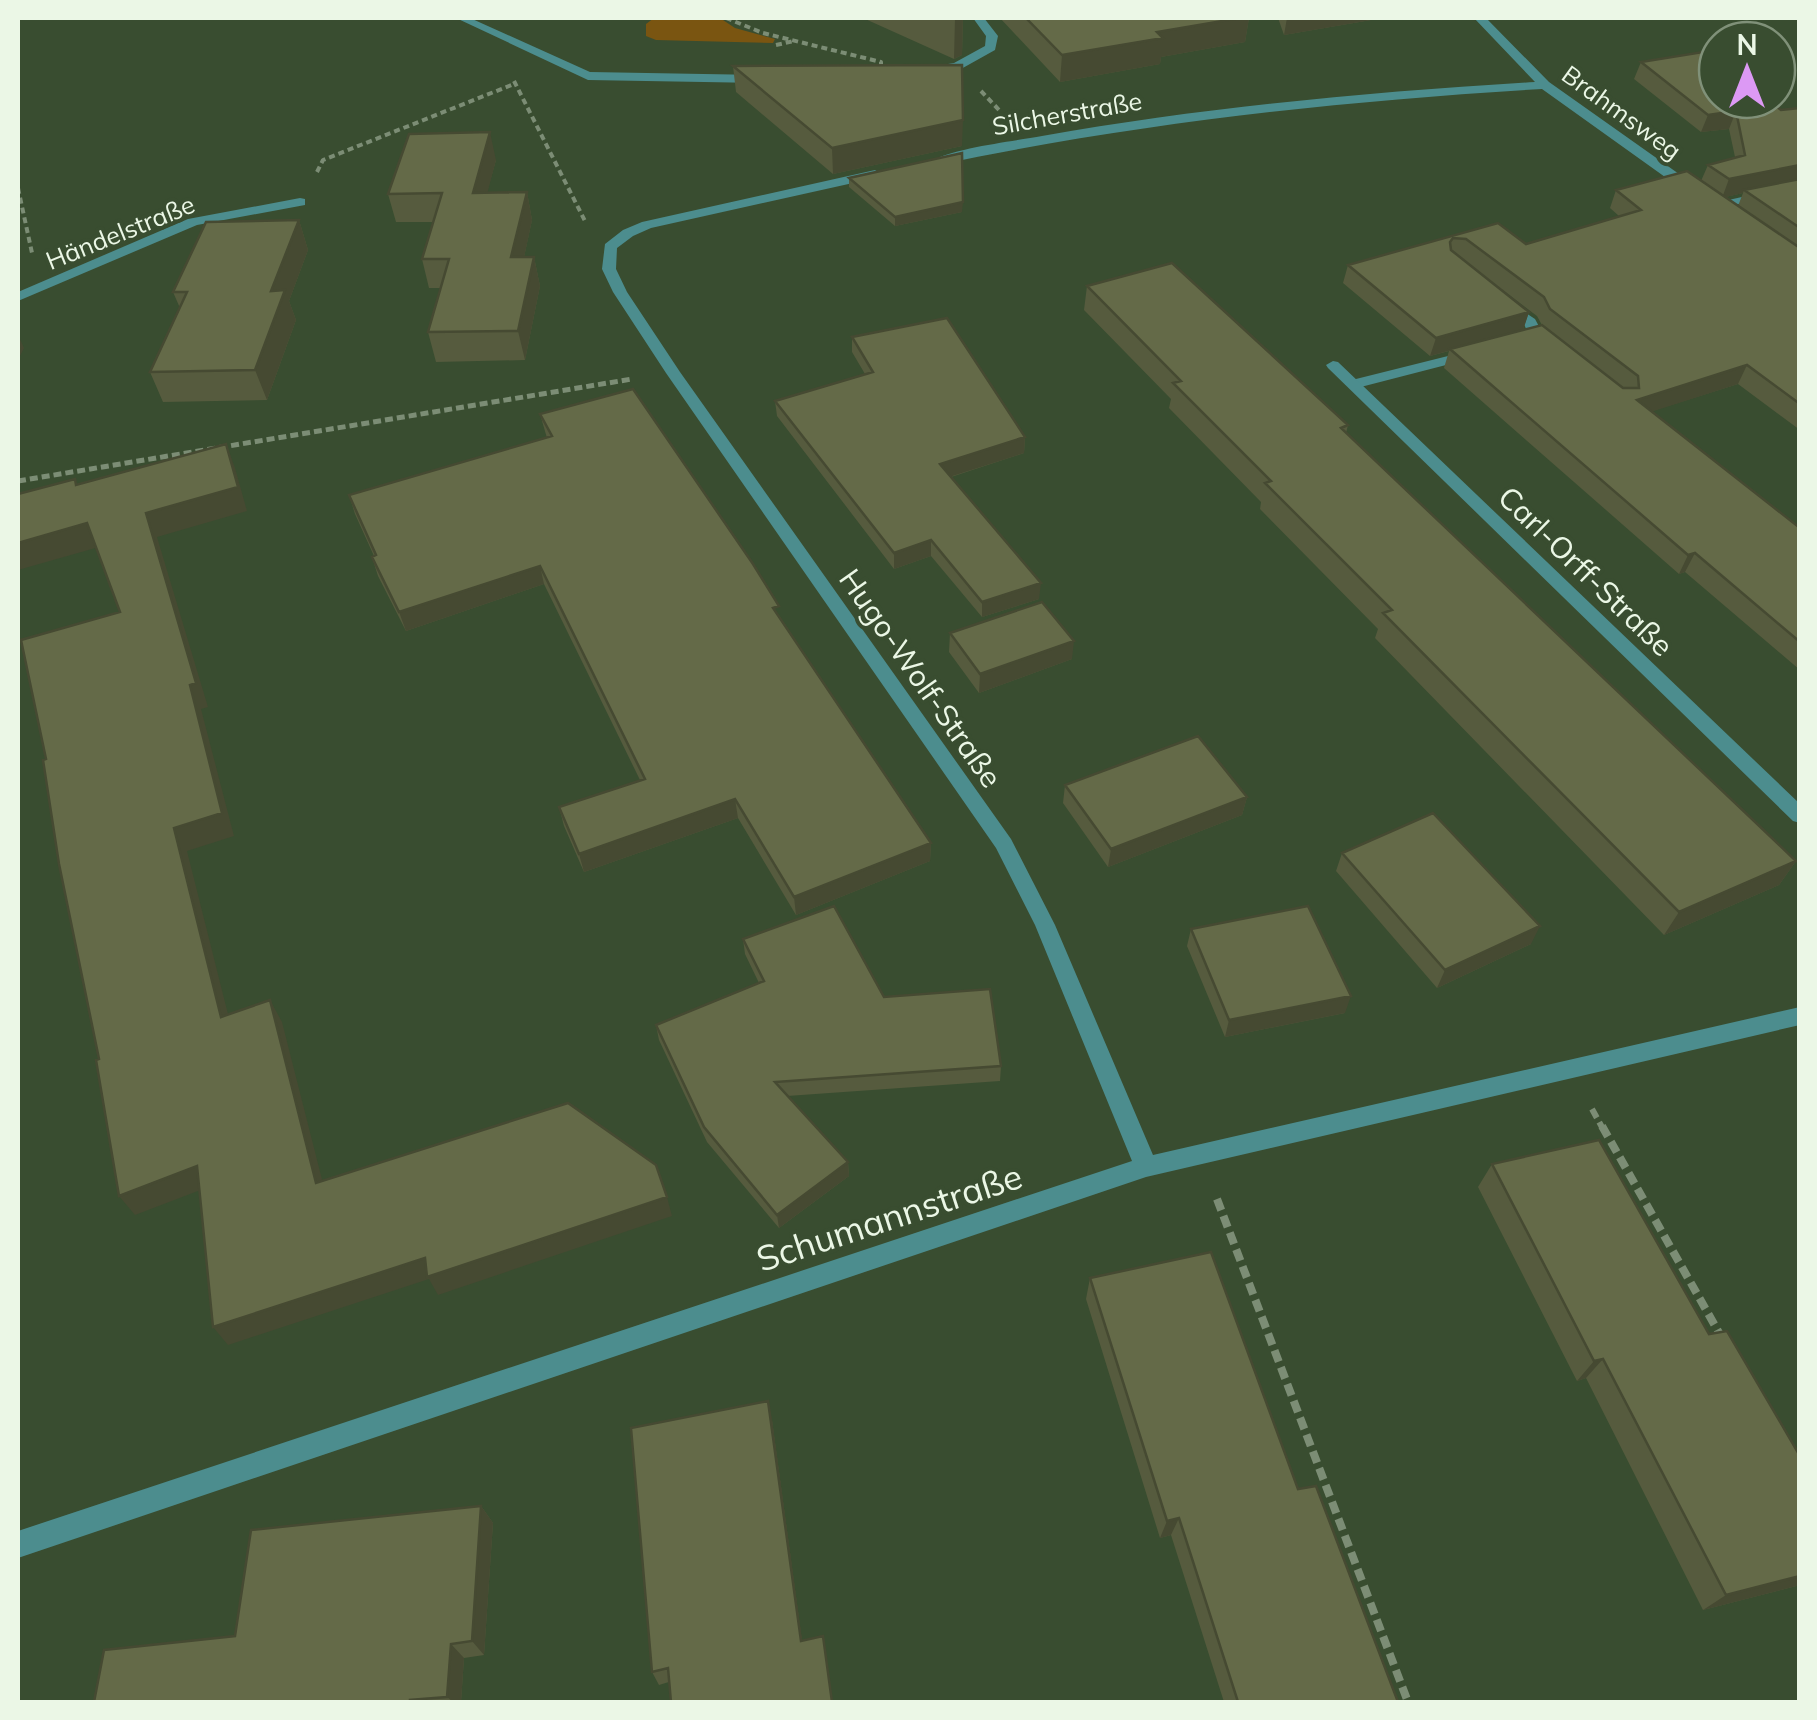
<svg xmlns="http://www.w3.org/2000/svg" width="1817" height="1720" font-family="Mulish,sans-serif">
<rect width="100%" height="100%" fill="#394d30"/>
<path fill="#7a5511" d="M654 18H720L735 28 775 39 773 43 656 40 646 36V24Z"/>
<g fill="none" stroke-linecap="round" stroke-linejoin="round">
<path stroke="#7c8d75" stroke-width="4" stroke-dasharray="6 4" stroke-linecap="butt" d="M726 18 763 33 881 62V74
M776 45 794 41
M514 81 585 221
M981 91 1000 111
M317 172 323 160 514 84
M18 188 32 253"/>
<path stroke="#7c8d75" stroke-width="5" stroke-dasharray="8 4" stroke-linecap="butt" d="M18 481 632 379"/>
<path stroke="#7c8d75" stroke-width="6" stroke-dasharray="10 5" stroke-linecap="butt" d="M1592 1109 1603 1129"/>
<path stroke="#7c8d75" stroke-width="8" stroke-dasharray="12 6" stroke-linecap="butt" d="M1602 1126 1722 1338
M1217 1199 1408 1702"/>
<path fill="#4c8d8e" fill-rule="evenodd" d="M1800 184V192L1713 209 1706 205Z
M1505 299 1535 319 1542 332 1532 343 1515 347 1508 343 1527 331 1524 324 1498 303Z
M1472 350 1477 351V357L1353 389 1345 384 1348 381Z"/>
<path fill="#4c8d8e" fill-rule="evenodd" d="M456 18H470L590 72 761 75 767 79 761 83 588 80Z
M973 18H984L998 36 995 50 961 69 930 73V67L954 63 985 46 986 36Z
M1474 18H1486L1549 82 1696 186V192H1686L1542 89C1339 101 1138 123 938 165L932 161C953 148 1015 141 1042 136 1206 107 1370 92 1535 82Z
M875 170 881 174 880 177 651 228 633 236 617 248 616 269 627 292 680 372 1011 839 1055 925 1153 1155 1800 1007V1025L1146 1177 18 1558V1531L1132 1161 1035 925 996 848 666 373 613 292 602 269 605 244 623 230 642 222Z
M300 198 305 199V205L197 225 18 301V292L188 219Z
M1333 361 1338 362 1800 804V823L1793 821 1328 368 1326 365Z"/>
</g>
<path fill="#565b3e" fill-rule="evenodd" d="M863 18H963L962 55 954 59Z
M1000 18H1249L1245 42 1161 57 1160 64 1060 82Z
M1278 18H1371V20L1284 35Z
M1641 62 1781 110 1800 108V430L1738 384 1652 411 1800 528V670L1685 572 1679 574 1444 368 1449 351 1430 356 1343 283 1348 265 1498 223 1526 244 1619 216 1610 208 1616 190 1701 181 1708 165 1735 157 1729 129 1701 132 1634 79ZM1743 193 1738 206 1725 197ZM1459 257 1537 316 1543 327 1523 330 1529 312Z
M733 66 962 146 833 174 736 92Z
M496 160 487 192H527L532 220 524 257H534L540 286 525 360 436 362 428 332 441 288H429L422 259 433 222H396L388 194Z
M849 178 962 212 895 226 849 187Z
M299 220 308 250 289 301 296 320 267 400 163 402 150 372 180 308 173 292Z
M1087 286 1348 425 1346 433 1796 861 1779 885 1664 935 1375 638 1378 629 1260 509 1261 502 1169 408 1171 399 1084 310Z
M852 337 1025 437 1024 453 951 477 1039 599 982 617 931 556 894 569 777 416 775 401 865 374 852 352Z
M540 414 780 617 931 843 930 861 796 915 738 818 584 872 564 826 559 807 640 780 544 584 406 631 378 576 372 557 374 556 355 514 349 495 547 438Z
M950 633 1072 659 979 693 949 652Z
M1065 785 1247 797 1242 815 1108 867 1063 803Z
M1342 853 1531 944 1437 988 1336 871Z
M1191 929 1345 1013 1225 1037 1187 946Z
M743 939 884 997 1001 1066 1000 1081 787 1096 848 1162 849 1176 779 1228 707 1142 659 1040 656 1025 759 983 745 954Z
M1492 1164 1709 1334 1800 1456V1585L1703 1610 1586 1378 1577 1381 1478 1187Z
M1090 1278 1298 1489 1398 1702H1224L1171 1535 1160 1538 1086 1299Z
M772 1420 802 1641 659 1685 652 1672Z
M481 1506 493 1523 484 1655 464 1658 461 1702H94L235 1636Z"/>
<path fill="#464a32" d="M955 18H963L962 55 954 59Z
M1240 18H1249L1245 42 1161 57 1160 64 1060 82 1062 55 1157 32Z
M1287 18H1371V20L1284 35Z
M1736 111 1729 129 1701 132 1708 115Z
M963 120 962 146 833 174 832 148Z
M490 132 496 160 480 221 473 193Z
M1800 165V182L1744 190 1743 193 1722 198 1729 179Z
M527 192 532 220 518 286 511 257Z
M963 202 962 212 895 226V217Z
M299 220 308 250 289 301 296 320 267 400 255 370 271 291Z
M534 257 540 286 525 360 518 331Z
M1529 312 1523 330 1430 356 1436 338Z
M18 335 24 348 18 360Z
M1747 365 1738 384 1629 419 1637 400Z
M1025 437 1024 453 940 480V464Z
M226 444 235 468 247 511 157 537 208 707 201 709 234 836 187 851 234 1038 221 1017 174 828 146 513Z
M87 523 99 547 18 570V543Z
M931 540V556L894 569V553Z
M1695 553 1685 572 1679 574 1688 555Z
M540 566 544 584 406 631 399 612Z
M1041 583 1039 599 982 617V602Z
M1074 641 1072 659 979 693 980 674Z
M1247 797 1242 815 1108 867 1111 849Z
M735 799 738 818 584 872 579 854Z
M931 843 930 861 796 915 794 897Z
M1796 861 1779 885 1664 935 1679 912Z
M1540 926 1531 944 1437 988 1445 970Z
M1351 996 1345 1013 1225 1037 1229 1020Z
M270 1000 282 1022 328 1203 316 1183Z
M848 1162 849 1176 779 1228 777 1215Z
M197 1166 211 1186 135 1215 119 1196Z
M667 1197 672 1216 438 1295 429 1279 228 1345 213 1327 425 1258Z
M1603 1359 1586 1378 1577 1381 1594 1361Z
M768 1401 772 1420 804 1655 801 1641Z
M481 1506 493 1523 484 1655 472 1641Z
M1179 1518 1171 1535 1160 1538 1167 1521Z
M1800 1576V1585L1703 1610 1726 1595Z
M451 1644 464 1658 461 1702H453L447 1697Z"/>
<path fill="#646a48" stroke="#464a32" stroke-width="2.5" d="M1026 18H1240L1157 32 1163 38 1062 55Z
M1703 52 1717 62V100H1768L1781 110 1800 108V165L1729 179 1708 165 1745 155 1736 111 1708 115 1641 62Z
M962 65 963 120 832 148 733 66Z
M490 132 473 193 527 192 511 257H534L518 331 428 332 449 259H422L442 193 388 194 409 134Z
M962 153 963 202 895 217 849 178Z
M1687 171 1800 248V404L1747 365 1637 400 1800 528V642L1695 553 1688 555 1450 349 1542 325 1623 388H1639L1638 376 1550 309 1544 297 1466 239 1453 238 1450 242 1451 250 1529 312 1436 338 1348 265 1498 223 1526 244 1641 210 1616 190Z
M1800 179V228L1744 190Z
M299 220 271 291 285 290 255 370 150 372 187 292H173L206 222Z
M1172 263 1348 425 1341 428 1796 861 1679 912 1383 613 1392 610 1265 483 1271 481 1173 383 1181 381 1087 286Z
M947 318 1025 437 940 464 1041 583 982 602 931 540 894 553 775 401 873 372 852 337Z
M633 389 753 564 779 606 773 608 931 843 794 897 735 799 579 854 559 807 645 779 540 566 399 612 372 557 376 555 349 495 552 436 540 414Z
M226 444 238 487 146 513 196 683 190 685 222 813 174 828 221 1017 270 1000 316 1183 568 1103 656 1165 667 1197 427 1277 425 1258 213 1327 197 1166 119 1196 96 1060 99 1059 59 864 43 760 46 759 21 640 120 612 87 523 18 543V494L75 479 76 485Z
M1042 602 1074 641 980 674 950 633Z
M1198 736 1247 797 1111 849 1065 785Z
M1433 813 1540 926 1445 970 1342 853Z
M834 906 884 997 990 989 1001 1066 775 1082 848 1162 777 1215 704 1127 656 1025 764 981 743 939Z
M1308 906 1351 996 1229 1020 1191 929Z
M1599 1140 1709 1334 1727 1331 1800 1456V1576L1726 1595 1603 1359 1594 1361 1492 1164Z
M1211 1252 1298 1489 1316 1486 1398 1702H1238L1179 1518 1167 1521 1090 1278Z
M768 1401 801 1641 823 1636 832 1702H671L668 1668 652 1672 631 1428Z
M481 1506 472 1641 451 1644 447 1697 410 1700V1702H94L104 1650 235 1636 251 1530Z"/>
<g text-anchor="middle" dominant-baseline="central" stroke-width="8" stroke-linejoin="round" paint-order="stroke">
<g font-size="25" fill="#ebf7e6" stroke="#394d30">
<text transform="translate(1622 112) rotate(36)">Brahmsweg</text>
<text transform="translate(1067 113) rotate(-10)">Silcherstraße</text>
<text transform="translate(120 232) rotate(-22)">Händelstraße</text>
</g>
<g font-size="30" fill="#ebf7e6" stroke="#394d30">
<text transform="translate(1586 571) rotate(44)">Carl-Orff-Straße</text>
<text transform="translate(921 678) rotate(55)">Hugo-Wolf-Straße</text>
</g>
<g font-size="35" fill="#ebf7e6" stroke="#394d30">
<text transform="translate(889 1217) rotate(-18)">Schumannstraße</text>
</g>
</g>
<rect width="1817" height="1720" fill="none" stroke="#ebf7e6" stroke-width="40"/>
<g transform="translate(1747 70)"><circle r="48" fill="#394d30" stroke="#809179" stroke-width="2.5"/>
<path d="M0-8L18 38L0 25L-18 38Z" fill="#dc99f4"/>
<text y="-15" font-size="28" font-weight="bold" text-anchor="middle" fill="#ebf7e6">N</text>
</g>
</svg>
